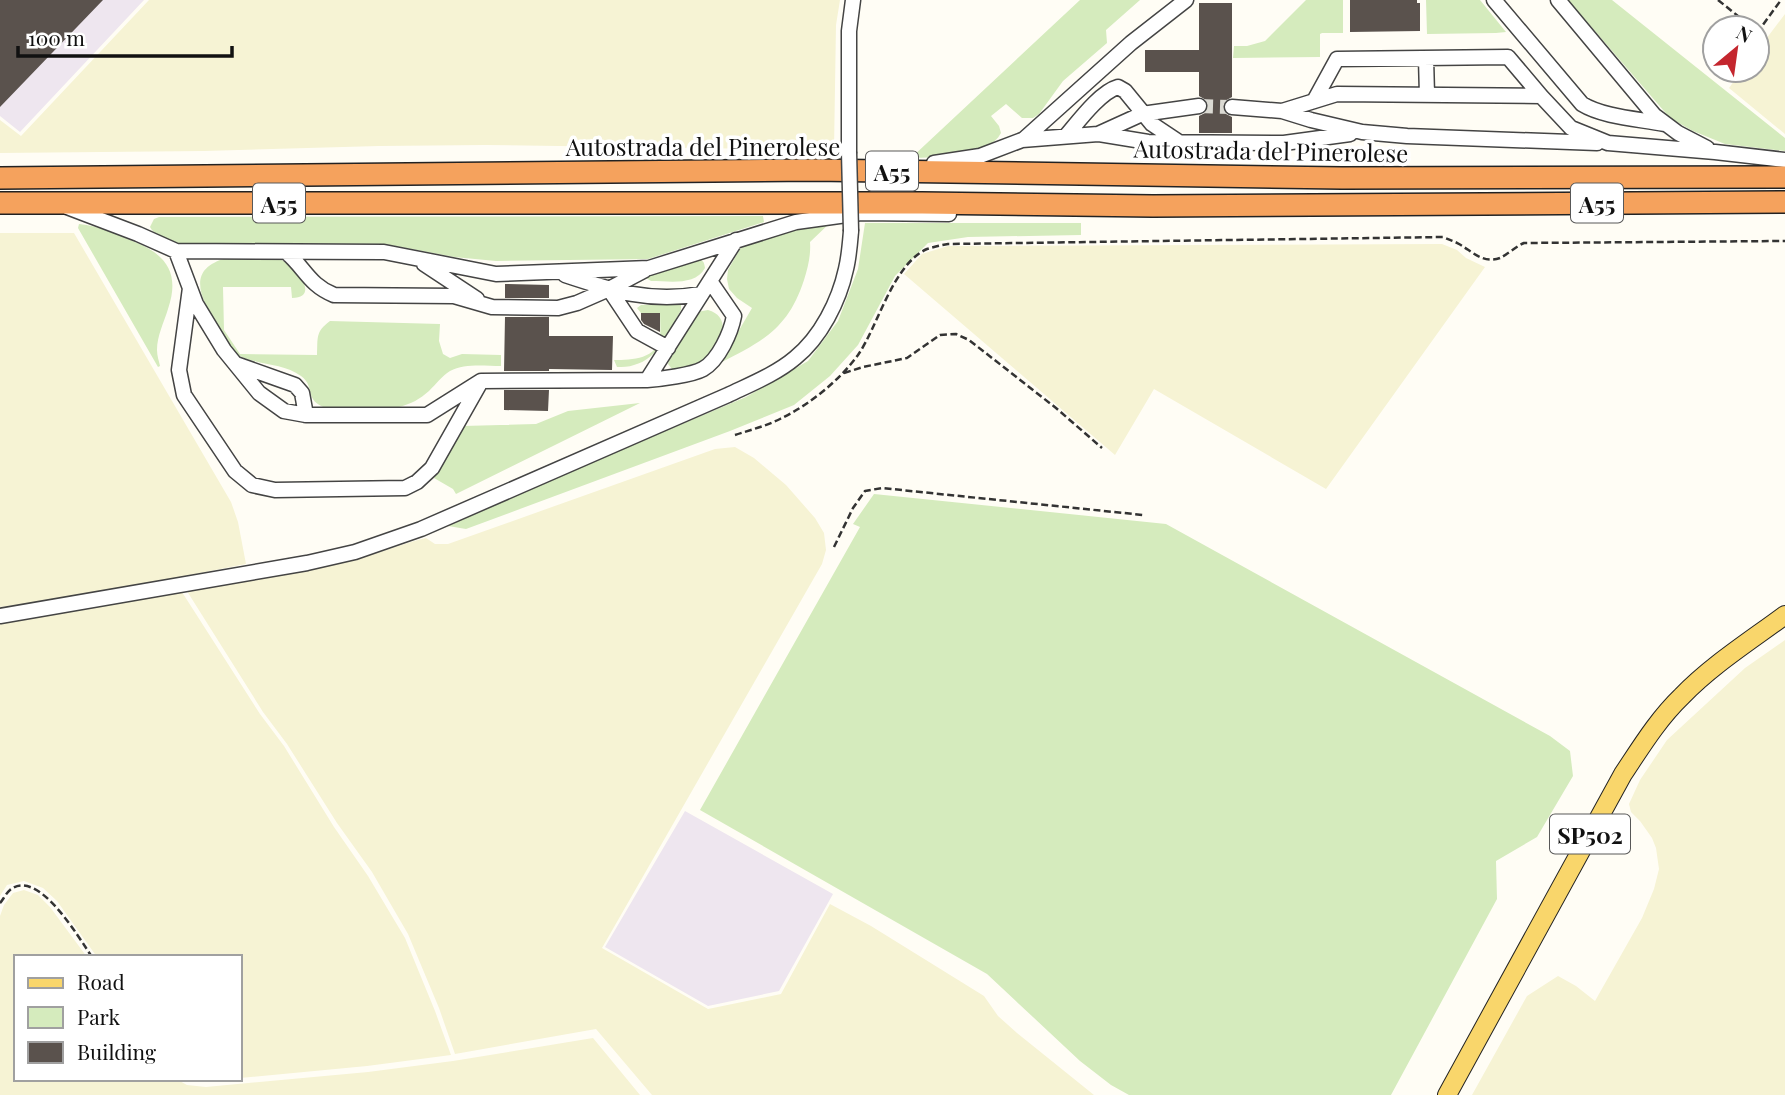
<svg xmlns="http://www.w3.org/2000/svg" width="1785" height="1095" font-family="'Playfair Display',serif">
<rect width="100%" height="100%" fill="#fffdf5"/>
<path fill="#eee6ef" d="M0 0H144L20 132 0 116Z
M685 811 833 894 779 991 708 1006 605 947Z"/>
<path fill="#f6f3d4" d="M149 0H840L836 25 834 150 485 145 379 146 204 151 0 153V120L21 136Z
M1785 14V134L1729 88 1742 70H1757V51Z
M0 233H74L231 502 238 522 246 564 88 595 0 607Z
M1442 244 1457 250 1466 258 1485 267 1326 489 1154 389 1115 455 904 274 922 254 948 246Z
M735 447 754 458 786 485 815 518 824 533 826 550 822 564 602 948 708 1009 781 994 830 904 871 926 984 996 998 1016 1017 1033 1094 1095H652L596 1029 455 1054 439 1008 408 934 372 872 337 823 287 744 263 712 185 588 267 577 355 560 414 541 426 538 435 544H448L715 449Z
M180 589 260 714 284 746 334 827 368 876 405 938 435 1011 451 1055 367 1066 240 1078V957H97L57 901 43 888 24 881 7 885 0 896V622Z
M1785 640V1095H1472L1527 996 1558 976 1576 986 1595 1001 1642 918 1654 889 1659 869 1656 848 1652 838 1640 821 1631 812 1629 804 1640 780 1667 740 1745 668Z
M24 890 38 895 50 907 87 957H16V1079H176L187 1085 206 1087 368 1072 453 1061 593 1038 640 1095H0V916L4 905 13 893Z"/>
<path fill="#d5ebbd" d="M1080 0H1140L1106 30 1107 43 1063 81 1039 114 1033 118H1022L1006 104 991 116 999 126 1001 133C988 158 936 157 911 158Z
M1306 0H1343V33H1322L1320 34V57L1233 58 1234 46H1247L1265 41Z
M1426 0H1480L1506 32 1496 33 1427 34Z
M1568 0H1612L1785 138V151L1725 144 1693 131 1670 118Z
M763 216 764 222 648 259 496 261 454 257 385 244 178 243C168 239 154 236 150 227L154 219 159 217Z
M832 221 810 242C811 255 808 267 804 280 788 329 763 341 720 363L752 308 737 298 729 289 727 279 728 270 740 249 751 241Z
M865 223H1081V235L968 237 928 243 895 276 858 345 830 376 794 405 730 431 466 529 448 526 580 467 746 397 808 361 838 321 858 269Z
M79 224C99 226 117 234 135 242 167 255 180 274 168 309 164 322 157 336 157 350 157 356 159 361 160 366L158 367 78 228Z
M227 258C240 258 265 255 277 258 292 262 323 297 292 298L291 287H223L224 330 240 354 317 355C318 338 315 332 330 321L440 324 439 341 443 354 450 358 462 354 501 355V366C485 366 465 363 450 371 442 376 436 384 429 391 420 399 411 404 399 407L326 408C303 400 316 387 301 376 282 362 254 366 235 353 227 348 222 335 217 326 202 300 184 269 227 258Z
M696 259C703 260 704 261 705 268 695 286 670 281 651 281L646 278 648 275Z
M679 304 681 305V310C670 329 659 359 634 365 629 367 622 367 617 367L614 360C632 360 658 359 660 336 661 329 660 321 660 313H641L637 308 641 305Z
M708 310C733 317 722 345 707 358 700 365 686 368 677 371L672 369 668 364 669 359 695 314 697 312Z
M640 403 456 494 453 489 434 478 463 426 536 424 568 411Z
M874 494 1166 524 1550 736 1570 751 1573 776 1537 837 1496 861 1497 899 1391 1095H1129L1111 1085 1080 1061 987 974 700 810 860 527 853 524Z"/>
<path fill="#5a524d" d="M0 0H103L0 107Z
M1350 0H1417V3H1420V31L1350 32Z
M1199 3H1232V97L1225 101 1222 107 1226 114 1232 117V133H1199V116L1205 113 1209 105 1206 100 1199 96V72H1145V50H1199Z
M505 284 549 285V298H505Z
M641 313H660V332L644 324 641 320Z
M505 317H549V336H613L612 370 549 369V371H504Z
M504 390H549L548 411 504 410Z"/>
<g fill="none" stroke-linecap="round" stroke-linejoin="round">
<path stroke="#dbdad3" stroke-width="14" stroke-dasharray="14 7" stroke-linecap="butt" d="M1199 106 1232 107"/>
<g stroke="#444" stroke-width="17">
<path id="minor" d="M1494 0 1582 104C1603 117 1639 119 1664 124
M1558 0 1654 115 1678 133 1707 148
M1426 58 1427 95
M1314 101 1337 59 1508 57 1541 96
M1232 107 1282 111 1337 94 1541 96 1571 128 1608 143 1715 152 1785 160
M1282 111 1311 120 1362 132 1407 136 1597 143
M1099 134 1148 142 1284 143 1350 134
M1066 136C1078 122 1100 92 1118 87L1125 91 1152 124 1179 142
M1023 140 1131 43 1186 0
M849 152V31L853 0
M934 163 980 156 1022 140 1098 134 1142 114 1199 106
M67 207 138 234 176 251 384 252 496 274 649 268 796 222 861 213 949 214
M176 251 196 304 224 350 259 393 284 411 306 415H427L481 381 647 380 736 240
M286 252C305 268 309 285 334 295L454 296 492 307 558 308 577 303 609 289 645 270
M424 264 477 299
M565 275C613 291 650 303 701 294
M190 288 179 370 184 395 235 471 252 485 275 490 405 488 417 482 432 468 479 385
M609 289 637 331 668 348
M236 364 295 385 302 393 306 415
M647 380C661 379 692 375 703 369 719 360 731 332 734 316L710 281
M0 616 307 563 355 552 421 529 728 395C751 384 776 374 795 358 821 337 839 301 846 269 849 257 850 243 851 231"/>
</g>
<g stroke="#222" stroke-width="20">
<path id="major" d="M1447 1095 1623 774C1641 747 1658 719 1682 696 1712 665 1750 641 1785 615"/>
</g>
<g stroke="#222" stroke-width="24">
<path id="highway" d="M0 178 814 170 1342 178 1785 177
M0 203H922L1153 206 1785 202"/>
</g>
<path stroke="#333" stroke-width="2.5" stroke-dasharray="7 3.5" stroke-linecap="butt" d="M1718 0 1753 28
M1757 33 1781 0
M1724 80 1731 70
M844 373 863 367 907 358 940 335 956 334 969 340 1056 408 1102 448
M735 435C750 430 766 426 780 419 809 405 839 381 858 355 878 326 893 264 927 249 934 247 941 245 948 244L1443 237C1449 240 1454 241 1459 244 1473 252 1483 264 1500 258 1508 254 1515 247 1524 243L1785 241
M834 547 853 508 865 491 882 488 1143 515
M0 903C3 900 6 893 10 890 38 867 79 938 92 957"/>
<use href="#minor" stroke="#fff" stroke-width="14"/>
<use href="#major" stroke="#f9d66b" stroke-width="18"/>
<use href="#highway" stroke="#f5a25d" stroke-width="21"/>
<g stroke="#444" stroke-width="17" stroke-linecap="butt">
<path id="minor-bridge" d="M849 152 851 231"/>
</g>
<use href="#minor-bridge" stroke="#fff" stroke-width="14"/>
</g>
<g text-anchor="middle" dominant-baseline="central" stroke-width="7" stroke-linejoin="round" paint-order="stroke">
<g fill="#fff" stroke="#585858" stroke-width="2">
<rect x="866" y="151.5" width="52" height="39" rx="5"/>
<rect x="253" y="183.5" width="52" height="39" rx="5"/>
<rect x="1571" y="183.5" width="52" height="39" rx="5"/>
<rect x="1550" y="814.5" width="80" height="39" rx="5"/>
</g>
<g font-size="23" font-weight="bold" fill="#111">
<text x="892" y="171">A55</text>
<text x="279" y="203">A55</text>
<text x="1597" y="203">A55</text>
<text x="1590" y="834">SP502</text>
</g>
<g font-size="24" fill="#111" stroke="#fff">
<text x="703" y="146">Autostrada del Pinerolese</text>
<text transform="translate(1271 150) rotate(1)">Autostrada del Pinerolese</text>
</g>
</g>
<rect x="14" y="955" width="228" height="126" fill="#ffffff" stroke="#a0a0a0" stroke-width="2"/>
<rect x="28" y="978" width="35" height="10" fill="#f9d66b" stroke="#a0a0a0" stroke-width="2"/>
<text x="77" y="990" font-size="21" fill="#111111">Road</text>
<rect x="28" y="1007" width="35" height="21" fill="#d5ebbd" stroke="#a0a0a0" stroke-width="2"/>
<text x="77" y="1025" font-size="21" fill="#111111">Park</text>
<rect x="28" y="1042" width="35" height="21" fill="#5a524d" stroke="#a0a0a0" stroke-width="2"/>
<text x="77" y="1060" font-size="21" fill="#111111">Building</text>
<g transform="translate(1736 49) rotate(29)"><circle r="33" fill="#ffffff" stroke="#a0a0a0" stroke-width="2"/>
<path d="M0-5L12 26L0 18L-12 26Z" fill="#c4262e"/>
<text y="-10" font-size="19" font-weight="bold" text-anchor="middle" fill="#111111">N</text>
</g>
<path d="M18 46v10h214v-10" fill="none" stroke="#111111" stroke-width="3.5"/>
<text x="28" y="46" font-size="21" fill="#111111" stroke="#ffffff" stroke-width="5" paint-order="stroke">100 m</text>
</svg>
